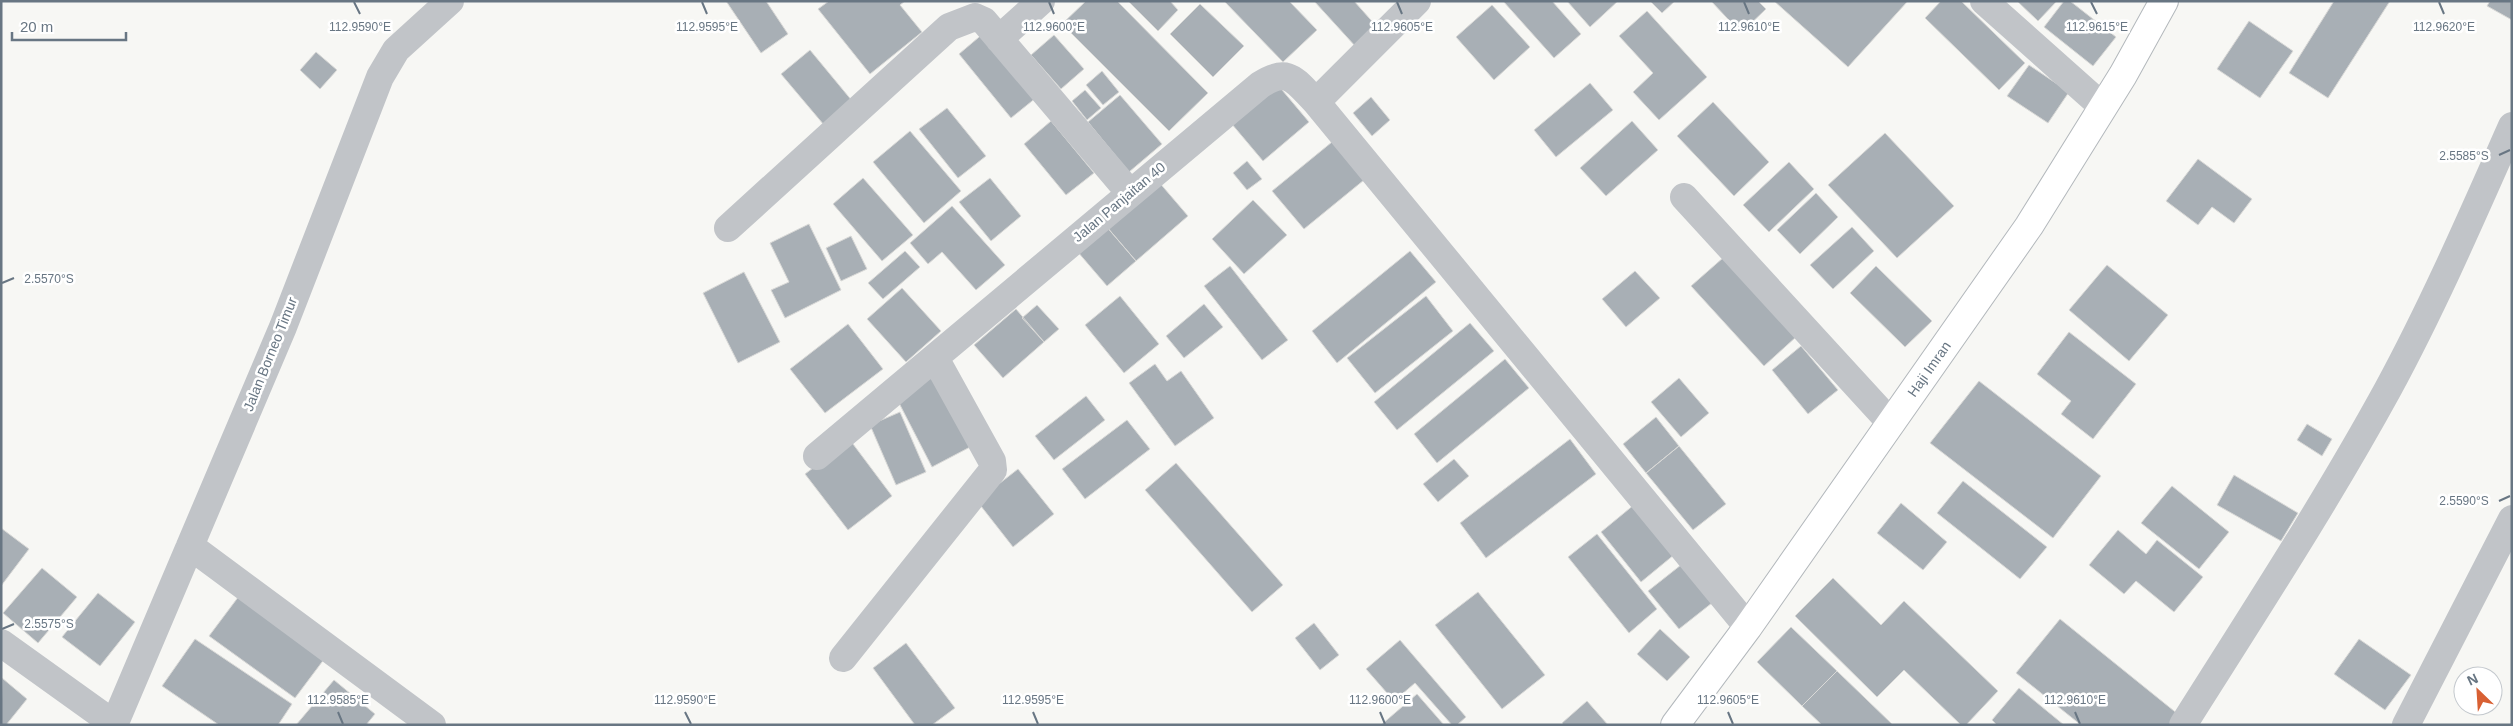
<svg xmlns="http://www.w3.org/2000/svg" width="2513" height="726" font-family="Helvetica,sans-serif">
<rect width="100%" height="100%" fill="#f7f7f4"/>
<path fill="#a8afb5" stroke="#d9d9d7" d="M726 1H766L788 34 761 53Z
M829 1H905L900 5 922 32 870 74 818 9Z
M1086 1H1117L1208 93 1169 131 1062 24Z
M1128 1H1170L1178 10 1158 31Z
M1224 1H1289L1317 30 1283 62Z
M1314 1H1354L1378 28 1356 47Z
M1503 1H1552L1581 34 1554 58Z
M1567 1H1618L1590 27Z
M1650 1H1675L1662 13Z
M1711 1H1758L1766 9 1741 33Z
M1774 1H1906L1907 2 1848 67Z
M1941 1H1961L2025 63 1999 90 1925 18Z
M2017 1H2057L2038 21Z
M2064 1H2070L2116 37 2093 66 2044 27Z
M2334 1H2390L2328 98 2289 73Z
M2490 1H2512V20L2487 6Z
M1200 4 1244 46 1213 77 1170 34Z
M1492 5 1530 47 1494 80 1456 37Z
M1647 11 1707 77 1659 120 1633 92 1653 73 1619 36Z
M2249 21 2293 51 2260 98 2217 69Z
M985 32 1037 97 1011 118 959 54Z
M1054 35 1084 69 1061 89 1031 55Z
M810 50 853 102 824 125 781 74Z
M316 52 337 70 320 89 300 70Z
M2029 65 2069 92 2048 123 2007 96Z
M1102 71 1119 92 1103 105 1086 85Z
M1590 83 1613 110 1556 157 1534 130Z
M1277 84 1309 122 1263 161 1231 123Z
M1085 90 1101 108 1087 120 1072 101Z
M1120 95 1162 144 1129 172 1088 122Z
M1371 97 1390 120 1372 136 1353 113Z
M1713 102 1769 162 1734 196 1677 136Z
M947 108 986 156 958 178 919 129Z
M1051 121 1094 173 1066 195 1024 144Z
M1632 121 1658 150 1606 196 1580 168Z
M910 131 961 191 924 223 873 162Z
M1885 133 1954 206 1897 258 1828 185Z
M1332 142 1364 180 1304 229 1272 191Z
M2198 159 2252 199 2234 223 2212 207 2198 225 2166 201Z
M1247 161 1262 179 1247 190 1233 173Z
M1789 162 1814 189 1769 232 1743 205Z
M863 178 913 235 882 261 833 204Z
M990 178 1021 216 991 241 959 202Z
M1158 181 1188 216 1136 261 1106 226Z
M1816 193 1838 217 1800 254 1777 230Z
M1253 200 1287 235 1244 274 1212 239Z
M952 206 1005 265 976 290 942 252 928 264 910 243Z
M809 224 841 290 785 318 771 290 789 282 770 243Z
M1106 226 1136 261 1107 286 1077 251Z
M1852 227 1874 251 1833 289 1810 265Z
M851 236 867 269 841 281 826 248Z
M905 251 920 267 883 299 868 283Z
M1410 251 1436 282 1337 363 1312 331Z
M1724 257 1796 337 1764 366 1691 286Z
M2107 265 2168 315 2129 361 2069 310Z
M1230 266 1288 340 1262 360 1204 286Z
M1876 266 1932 321 1905 347 1850 293Z
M1635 271 1660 298 1626 327 1602 299Z
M744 272 780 342 738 363 703 293Z
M902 288 941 331 906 362 867 319Z
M1120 296 1159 344 1124 373 1085 325Z
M1426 296 1453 331 1375 393 1347 358Z
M1204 304 1223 327 1184 358 1166 336Z
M1037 305 1059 329 1044 342 1022 318Z
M1016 309 1044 342 1003 378 974 345Z
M1470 323 1494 351 1397 430 1374 402Z
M848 324 883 369 825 413 790 369Z
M2069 332 2136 384 2093 439 2061 414 2071 401 2037 374Z
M1801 346 1838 390 1808 414 1772 370Z
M1505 359 1529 388 1437 463 1414 434Z
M1155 364 1167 381 1181 371 1214 418 1175 446 1129 383Z
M934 373 972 446 932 467 899 403Z
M1679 378 1709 413 1681 437 1651 402Z
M1979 381 2101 476 2053 538 1930 443Z
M1086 396 1105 420 1054 460 1035 436Z
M900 412 926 472 896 485 870 425Z
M1656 417 1679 446 1646 473 1623 444Z
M1127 420 1150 449 1085 499 1062 469Z
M2307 424 2332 439 2322 456 2297 440Z
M1570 439 1596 474 1486 558 1460 523Z
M850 440 892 496 848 530 805 474Z
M1679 446 1726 504 1693 530 1646 473Z
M1454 459 1469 476 1438 502 1423 484Z
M1176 463 1283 585 1252 612 1145 490Z
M1018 469 1054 514 1013 547 977 501Z
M2234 475 2298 513 2281 541 2217 505Z
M1963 481 2047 547 2020 579 1937 513Z
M2172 486 2229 532 2199 569 2141 523Z
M1901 503 1947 542 1923 570 1877 533Z
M1635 504 1675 554 1641 582 1601 532Z
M1 528 29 549 1 586Z
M2118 530 2146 554 2157 540 2203 577 2174 612 2136 581 2124 594 2089 565Z
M1597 534 1657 609 1629 633 1568 557Z
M1686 561 1717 599 1679 629 1648 591Z
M42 568 77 597 38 643 3 613Z
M1833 578 1881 625 1904 601 1998 691 1966 725H1961L1904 670 1877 697 1795 616Z
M1478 592 1545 675 1502 709 1435 625Z
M98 593 135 622 100 666 62 637Z
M239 596 325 658 295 698 209 636Z
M2060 619 2179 715 2171 725H2081L2016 673Z
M1314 623 1339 655 1320 670 1295 638Z
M1791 627 1837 671 1802 706 1757 662Z
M1660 629 1690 657 1667 681 1637 654Z
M195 639 292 704 278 725H219L162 686Z
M2359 639 2411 675 2385 710 2334 674Z
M1400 640 1466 717 1457 725H1452L1415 683 1394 701 1366 669Z
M906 643 955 708 932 725H915L873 668Z
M1837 671 1893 725H1822L1802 706Z
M2 678 27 699 6 725H1Z
M334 680 375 714 366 725H296Z
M2019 688 2064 725H1997L1992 720Z
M1417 694 1444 725H1381Z
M1587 701 1608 725H1564L1562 723Z"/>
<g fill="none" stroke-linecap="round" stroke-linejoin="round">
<g stroke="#b3b8bc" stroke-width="30">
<path id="secondary" d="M1675 725 1748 627 2029 226 2123 75 2164 1"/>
</g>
<path stroke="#c1c4c8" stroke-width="28" d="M1984 1 2103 107
M999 39 1041 1
M1316 102 1748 627
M1684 197 1891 423
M728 228 949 27 975 17 984 21 1130 193
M817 456 1260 85C1289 66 1295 81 1316 102L1417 1
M190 546 432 725
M1 643 114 724
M843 658 993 470 992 461 935 358
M114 725 283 327 380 77 396 50 450 1
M2183 725C2253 614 2325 504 2388 389 2434 304 2473 214 2512 126
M2406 725 2512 519"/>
<use href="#secondary" stroke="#fff" stroke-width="28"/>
</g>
<path fill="none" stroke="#687683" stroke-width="2" d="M354 2 360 14M702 2 707 14M1049 2 1054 14M1397 2 1402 14M1744 2 1749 14M2091 2 2097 14M2439 2 2444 14M2499 155 2510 150M2 283 14 278M2499 501 2510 496M2 629 14 624M338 712 343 724M685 712 691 724M1033 712 1038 724M1380 712 1385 724M1728 712 1733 724M2075 712 2080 724"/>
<g text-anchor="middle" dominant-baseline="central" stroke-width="5" stroke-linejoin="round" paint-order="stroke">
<g font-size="14" fill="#687683" stroke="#fff">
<text transform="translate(1119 202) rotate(-40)">Jalan Panjaitan 40</text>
<text transform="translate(270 354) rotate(-68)">Jalan Borneo Timur</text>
<text transform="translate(1929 369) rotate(-55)">Haji Imran</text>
</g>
</g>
<g font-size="12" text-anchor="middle" fill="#687683" stroke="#fff" stroke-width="5" stroke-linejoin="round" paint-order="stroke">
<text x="360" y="31">112.9590°E</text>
<text x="2444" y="31">112.9620°E</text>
<text x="707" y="31">112.9595°E</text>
<text x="1054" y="31">112.9600°E</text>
<text x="1402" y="31">112.9605°E</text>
<text x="1749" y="31">112.9610°E</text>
<text x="2097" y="31">112.9615°E</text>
<text x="2464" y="160">2.5585°S</text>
<text x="49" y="283">2.5570°S</text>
<text x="2464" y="505">2.5590°S</text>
<text x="49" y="628">2.5575°S</text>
<text x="338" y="704">112.9585°E</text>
<text x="1033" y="704">112.9595°E</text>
<text x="1380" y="704">112.9600°E</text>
<text x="1728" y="704">112.9605°E</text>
<text x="2075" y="704">112.9610°E</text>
<text x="685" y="704">112.9590°E</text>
</g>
<rect width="2513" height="726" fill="none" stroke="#687683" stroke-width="5"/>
<g transform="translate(2478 691) rotate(335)"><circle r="24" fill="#ffffff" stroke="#c3c8cd"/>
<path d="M0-4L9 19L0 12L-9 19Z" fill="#d86033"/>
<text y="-8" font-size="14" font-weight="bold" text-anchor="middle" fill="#687683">N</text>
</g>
<path d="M12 32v8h114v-8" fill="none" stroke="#687683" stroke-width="2.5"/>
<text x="20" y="32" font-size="15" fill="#687683" stroke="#ffffff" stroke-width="4" paint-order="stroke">20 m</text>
</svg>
